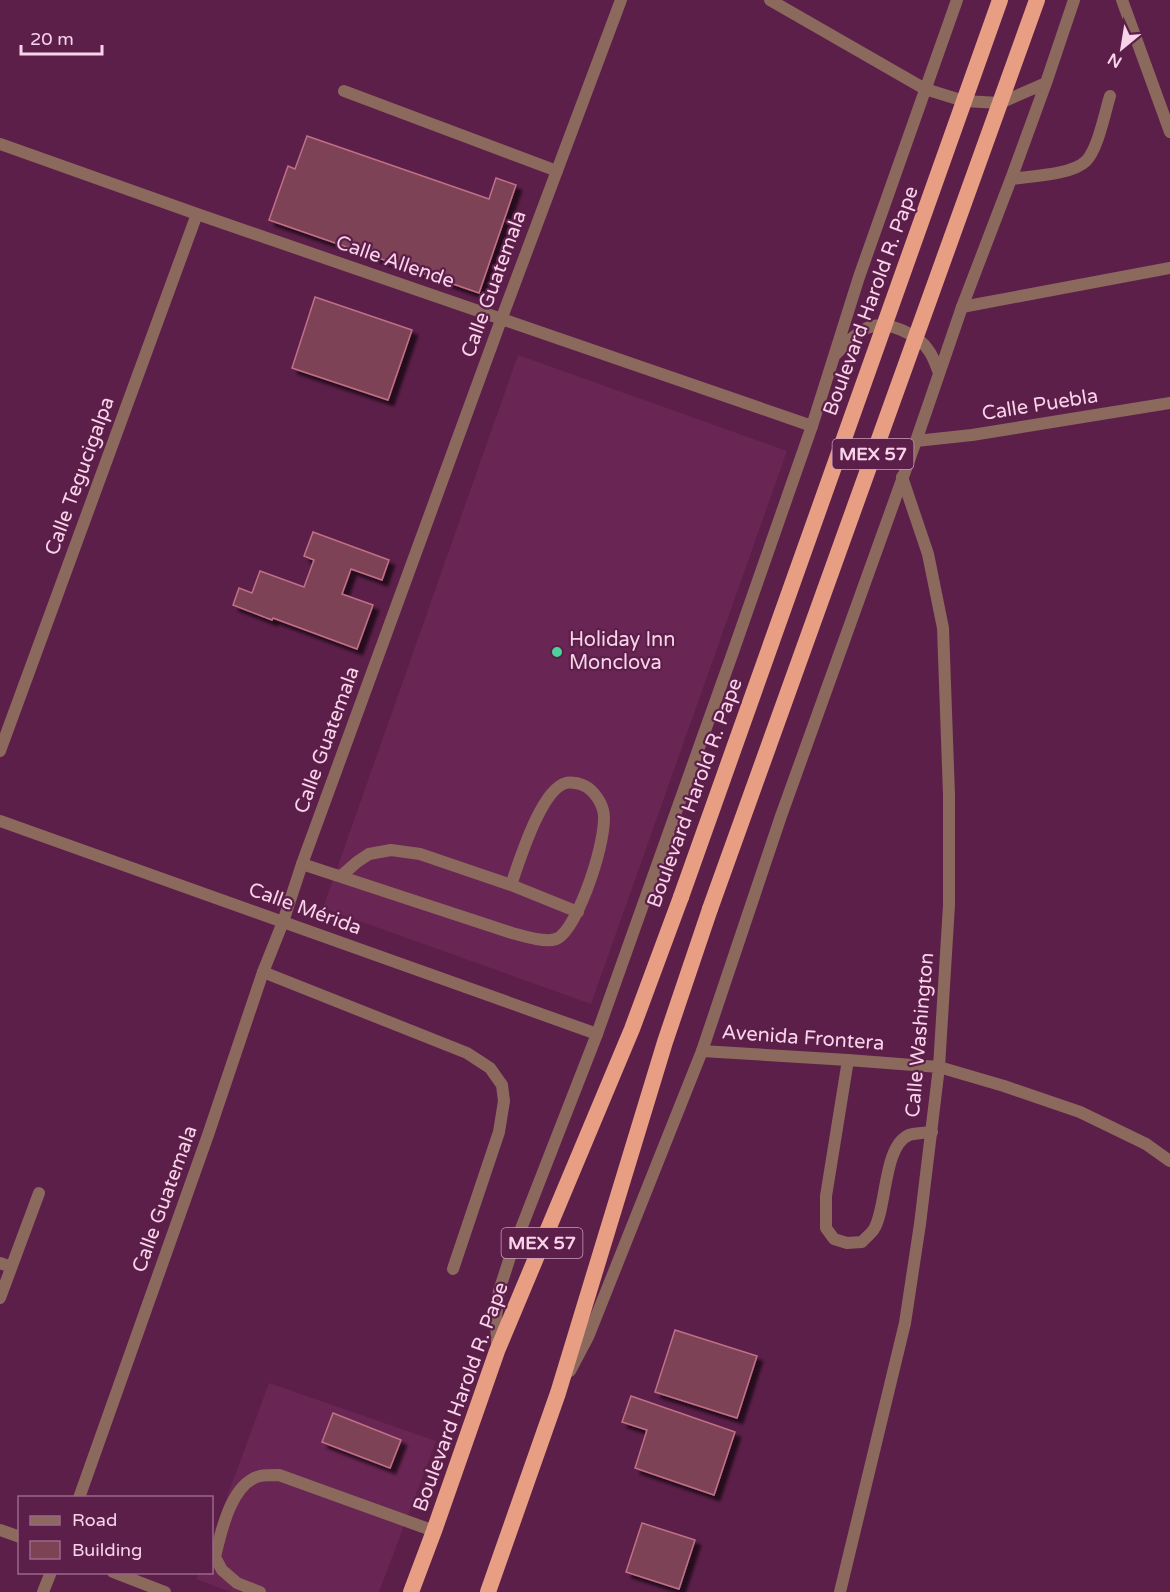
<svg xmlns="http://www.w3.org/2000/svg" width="1170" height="1592" font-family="'Varela Round',sans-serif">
<defs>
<filter id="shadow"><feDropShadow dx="5.5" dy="5.5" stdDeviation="1.5" flood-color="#0009"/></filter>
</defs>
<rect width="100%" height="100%" fill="#5c1f49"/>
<path fill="#692554" d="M518 355 787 451 591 1004 323 908Z
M269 1383 436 1441 379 1592H231L196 1579 199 1573 212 1572V1538Z"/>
<path fill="#7d4254" stroke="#c07087" stroke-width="1.5" filter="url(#shadow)" d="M307 136 489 199 496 178 516 185 479 293 269 220 288 166 295 169Z
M315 297 412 330 388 400 292 368Z
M313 532 389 560 382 580 351 569 342 594 373 605 357 649 273 618 272 620 233 605 239 588 252 593 260 571 304 587 314 560 304 556Z
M675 1330 757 1356 737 1418 655 1392Z
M631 1396 735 1432 714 1495 635 1468 647 1430 622 1422Z
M333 1413 401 1440 390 1468 322 1442Z
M642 1523 695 1540 679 1589 626 1572Z"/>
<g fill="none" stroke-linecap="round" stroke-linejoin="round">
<path stroke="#8b695d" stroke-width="12" d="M344 91 557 171
M1011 179C1031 176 1072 175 1086 161 1098 149 1105 112 1110 96
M962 307 1170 268
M302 864 512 933C523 936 545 943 556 939 578 931 610 832 603 810 600 799 591 787 580 784 577 783 569 782 566 783 541 789 519 862 511 885
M341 876 357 862 369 854 391 850 420 854 511 885 578 912
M263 972 467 1053 490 1068 502 1085 504 1101 499 1132 453 1269
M848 1060 826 1196V1228L834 1239 847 1243 862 1242C865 1238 871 1234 874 1229 887 1208 883 1146 909 1135 915 1133 924 1133 932 1132
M260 1592 237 1583 222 1570 215 1557C221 1532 231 1483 260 1476 266 1475 273 1475 279 1475L434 1531"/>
<path stroke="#8b695d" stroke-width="12" d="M1122 0 1170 132
M0 144 197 214 812 426
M916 441 972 435 1170 403
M0 751 197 214
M0 821 597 1034
M702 1051 848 1060 939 1067 1004 1086 1080 1112 1146 1144 1170 1161
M0 1263 11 1267
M0 1298 39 1193
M79 1498 208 1135 263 972 283 922 302 864 501 320 621 0
M0 1530 20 1537
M113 1572 165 1592
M43 1592 51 1572
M840 1592 905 1323 920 1224 939 1067 949 905V795L943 628 928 554 902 477"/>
<path stroke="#8b695d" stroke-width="12" d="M770 0 925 89 964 101 1000 103 1046 83
M835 355C845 345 854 334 867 328 887 319 919 335 929 351 934 358 936 366 939 373
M497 1345 496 1318 499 1291 510 1257 597 1034 733 652 812 426 859 277 957 0
M570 1371 588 1337 702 1051 781 816 916 441 962 307 1011 179 1046 83 1074 0"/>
<path stroke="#e89e82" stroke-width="16" d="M411 1592 434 1531 497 1351 632 1029 681 897
M488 1592 558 1393 665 1042 710 909"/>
<path stroke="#e89e82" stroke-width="16" d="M681 897 1000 0
M710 909 1037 0"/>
</g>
<circle fill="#4cd39b" stroke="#5c1f49" stroke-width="2" cx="557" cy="652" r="6"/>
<g text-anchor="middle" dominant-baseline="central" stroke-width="4.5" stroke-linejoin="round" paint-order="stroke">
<g fill="#5c1f49" stroke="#ca9dba" stroke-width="1.5">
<rect x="832.5" y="439" width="81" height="30" rx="4.5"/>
<rect x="501.5" y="1228" width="81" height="30" rx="4.5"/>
</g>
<g font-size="18" font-weight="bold" fill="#f9d3ea">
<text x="873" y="454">MEX 57</text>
<text x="542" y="1243">MEX 57</text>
</g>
<g font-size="20" fill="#f9d3ea" stroke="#5c1f49">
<text transform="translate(395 262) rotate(19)">Calle Allende</text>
<text transform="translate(494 284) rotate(-70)">Calle Guatemala</text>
<text transform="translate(871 301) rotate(-70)">Boulevard Harold R. Pape</text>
<text transform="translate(1040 405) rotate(-9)">Calle Puebla</text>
<text transform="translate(80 476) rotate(-70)">Calle Tegucigalpa</text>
<text transform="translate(327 740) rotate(-70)">Calle Guatemala</text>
<text transform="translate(695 793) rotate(-70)">Boulevard Harold R. Pape</text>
<text transform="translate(305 909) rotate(20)">Calle Mérida</text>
<text transform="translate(920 1035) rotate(-85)">Calle Washington</text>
<text transform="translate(803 1038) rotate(4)">Avenida Frontera</text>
<text transform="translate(165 1199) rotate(-70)">Calle Guatemala</text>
<text transform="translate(461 1397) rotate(-70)">Boulevard Harold R. Pape</text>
</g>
<g font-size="20" fill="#f9d3ea" stroke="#5c1f49" text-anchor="start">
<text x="569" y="640">Holiday Inn<tspan x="569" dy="23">Monclova</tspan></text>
</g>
</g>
<rect x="18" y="1496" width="195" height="78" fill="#5c1f49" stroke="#9b6789" stroke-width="1.5"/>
<rect x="30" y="1516" width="30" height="9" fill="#8b695d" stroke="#9b6789" stroke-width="1.5"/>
<text x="72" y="1526" font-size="18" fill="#f9d3ea">Road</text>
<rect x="30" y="1541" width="30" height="18" fill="#7d4254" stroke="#9b6789" stroke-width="1.5"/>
<text x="72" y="1556" font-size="18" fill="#f9d3ea">Building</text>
<g transform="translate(1122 48) rotate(210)" stroke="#5c1f49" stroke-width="4.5" paint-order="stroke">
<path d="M0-4.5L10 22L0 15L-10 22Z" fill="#f9d3ea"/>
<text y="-9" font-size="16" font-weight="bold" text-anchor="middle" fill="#f9d3ea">N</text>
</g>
<path d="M21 45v9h81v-9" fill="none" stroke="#f9d3ea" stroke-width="3"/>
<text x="30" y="45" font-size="18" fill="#f9d3ea" stroke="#5c1f49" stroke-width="4.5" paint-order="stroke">20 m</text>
</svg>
